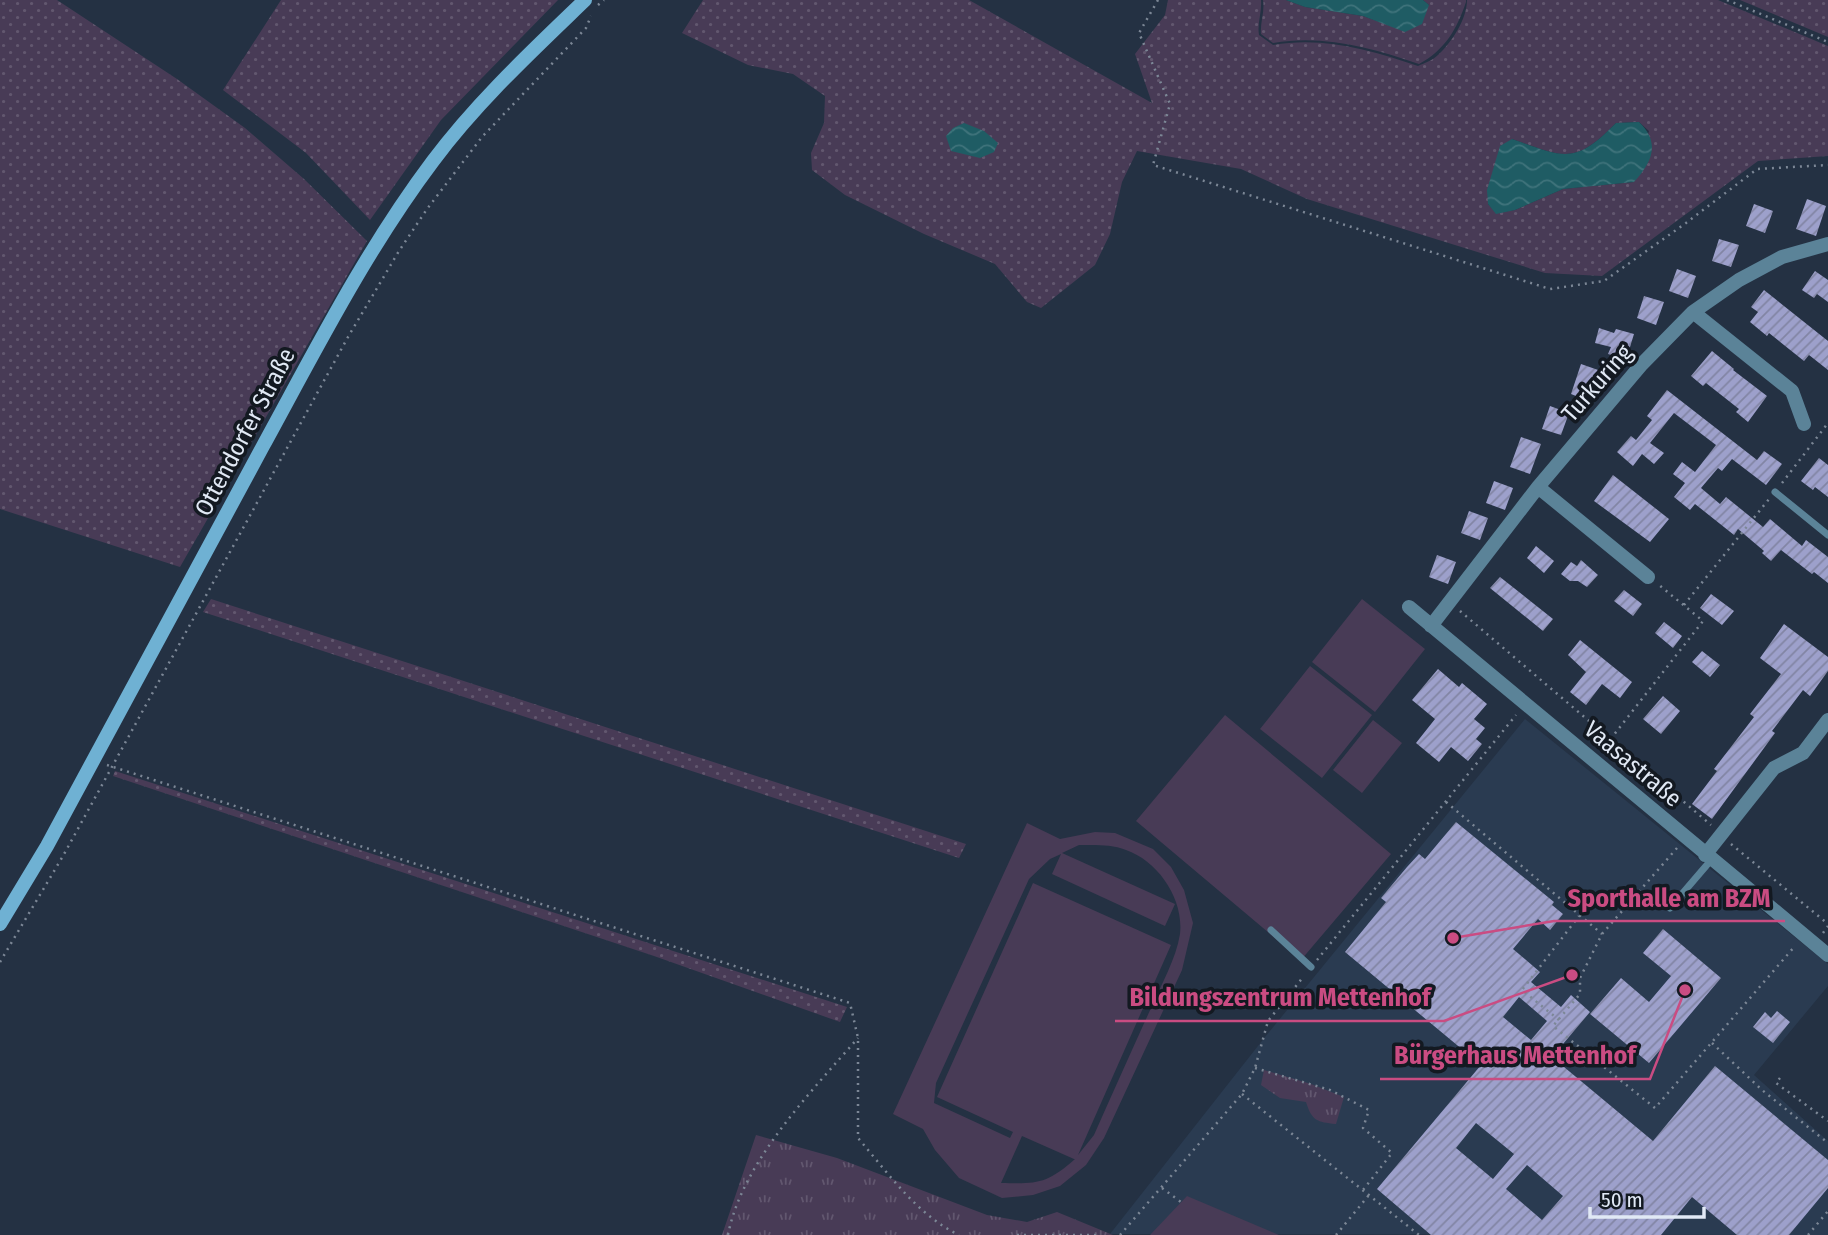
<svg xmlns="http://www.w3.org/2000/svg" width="1828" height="1235" font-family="'Fira Sans Condensed',sans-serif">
<defs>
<pattern id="grass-dots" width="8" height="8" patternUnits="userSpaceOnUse" patternTransform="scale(1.75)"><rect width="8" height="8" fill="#483b56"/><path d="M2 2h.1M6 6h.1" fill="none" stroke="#62576f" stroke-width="1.8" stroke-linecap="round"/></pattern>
<pattern id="park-tufts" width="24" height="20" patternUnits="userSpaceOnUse" patternTransform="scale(1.75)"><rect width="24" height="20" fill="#483b56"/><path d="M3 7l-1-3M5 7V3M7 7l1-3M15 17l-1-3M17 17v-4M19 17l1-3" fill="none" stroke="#62576f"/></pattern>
<pattern id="water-waves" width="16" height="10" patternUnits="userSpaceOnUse" patternTransform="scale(1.75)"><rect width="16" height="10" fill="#1f5c64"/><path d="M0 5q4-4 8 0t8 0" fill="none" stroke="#3f737b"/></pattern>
<pattern id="building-hatch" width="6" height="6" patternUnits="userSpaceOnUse" patternTransform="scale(1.75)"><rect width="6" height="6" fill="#9da0cb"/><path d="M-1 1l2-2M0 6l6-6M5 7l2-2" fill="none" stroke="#8285a4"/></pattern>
</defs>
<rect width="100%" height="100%" fill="#243143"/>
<path fill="#2a3b51" d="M1525 719 1828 964V986L1754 1075 1828 1141V1235L1110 1234 1265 1037Z"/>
<path fill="url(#grass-dots)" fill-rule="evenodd" d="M0 0H57L177 79 245 128 304 179 367 241 180 567 0 509Z
M281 0H558L441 120 370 220 306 153 223 90Z
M703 0H969L1152 103 1135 54 1165 15 1168 0H1261C1262 13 1257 23 1259 35L1273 45C1323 36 1371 50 1418 66 1425 63 1433 60 1438 55 1452 42 1467 19 1467 0H1718L1828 46V156L1758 161 1602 276 1545 273 1307 199 1241 169 1137 151 1122 182 1110 234 1095 265 1041 308 1027 302 995 264 924 234 845 195 812 170 811 153 824 123 825 96 793 74 748 65 682 33ZM1639 122 1649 131 1634 182 1563 189 1515 210 1496 213 1488 204 1512 139C1564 157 1574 166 1616 123Z
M1263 0H1286L1305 7 1363 16 1405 31 1429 5 1423 0H1466V2C1457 29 1445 50 1419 64 1373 48 1323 34 1273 43L1261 34C1260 22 1265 12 1263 0Z
M1740 0H1828V37Z
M211 599 966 844 959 858 203 612Z
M115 771 847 1007 840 1022 654 956 113 776Z"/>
<path fill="url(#park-tufts)" d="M1264 1070 1311 1084 1344 1097 1336 1124C1317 1122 1312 1121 1306 1102L1280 1098 1261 1085Z
M756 1135 837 1158 987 1215 1027 1222 1057 1212 1113 1235H722Z"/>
<path fill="#483b56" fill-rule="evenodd" d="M1362 599 1425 649 1375 712 1312 662Z
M1310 666 1372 715 1322 778 1260 729Z
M1225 715 1391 854 1301 960 1136 821Z
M1373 720 1402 743 1362 793 1333 770Z
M1027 823 1060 839 1095 832 1115 833 1153 849 1171 867 1184 890 1193 923 1182 970 1104 1138 1086 1165 1060 1186 1033 1195 1002 1198 959 1178 935 1150 923 1129 893 1114ZM1079 845C1095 845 1111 844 1126 850 1158 861 1184 899 1180 934 1176 959 1161 985 1151 1008 1132 1050 1113 1092 1094 1135L1078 1155 1171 945 1033 883 937 1097 1013 1132 1010 1138 934 1103 936 1083 1029 879 1050 859 1061 854 1052 874 1165 926 1175 904 1062 853ZM1022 1136 1074 1159H1075C1047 1184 1037 1184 1001 1183Z
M1187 1196 1279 1235H1150Z"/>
<path fill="url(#water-waves)" d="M1286 0H1423L1429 5 1422 24 1405 32 1363 16 1305 7Z
M1639 122C1661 143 1652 162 1634 182L1563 189 1515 210 1496 214 1488 204 1487 190 1500 146 1512 139C1564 157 1574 166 1616 123Z
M964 123 984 131 998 143 994 152 980 158 951 151 946 136 953 128Z"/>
<path fill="url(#building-hatch)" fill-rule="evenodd" d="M1807 199 1826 206 1816 236 1796 229Z
M1754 204 1773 211 1765 233 1746 226Z
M1719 239 1739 245 1731 267 1712 261Z
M1677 269 1696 276 1688 298 1669 291Z
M1815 271 1828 280V302L1817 294 1814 298 1802 290Z
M1764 290 1828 341V370L1809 355 1804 361 1769 333 1767 336 1750 322 1758 312 1751 307Z
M1644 296 1664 302 1656 325 1637 318Z
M1599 328 1614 333 1616 329 1634 334 1626 360 1608 354 1611 347 1595 343Z
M1712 351 1734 369 1733 370 1767 396 1748 422 1736 412 1739 409 1706 383 1703 386 1691 376Z
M1581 364 1601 371 1591 402 1571 394Z
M1667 390 1757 460 1764 451 1782 464 1766 485 1732 459 1722 471 1718 468 1701 488 1720 504 1726 497 1763 527 1770 519 1802 546 1806 540 1828 557V583L1814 572 1812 574 1781 550 1771 561 1762 553 1764 551 1738 529 1734 535 1695 504 1690 510 1674 497 1685 483 1673 474 1682 462 1695 472 1716 445 1674 413 1650 443 1664 453 1654 464 1642 454 1633 466 1617 452 1631 436 1636 440 1652 420 1647 416Z
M1550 406 1569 413 1561 435 1542 429Z
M1521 437 1541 444 1530 474 1510 467Z
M1819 458 1828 465V497L1815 487 1813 490 1801 481Z
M1613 475 1669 519 1650 542 1594 501Z
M1494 481 1513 488 1505 510 1486 503Z
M1469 511 1488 518 1480 540 1461 533Z
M1536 546 1554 561 1544 573 1527 558Z
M1437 555 1456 562 1448 584 1429 577Z
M1581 560 1598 575 1587 587 1578 581H1570L1561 574 1571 562 1577 566Z
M1500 577 1553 619 1543 631 1490 588Z
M1624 590 1642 604 1633 616 1614 601Z
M1711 594 1734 611 1722 625 1700 608Z
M1664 622 1682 636 1673 648 1655 633Z
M1784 624 1828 657V671L1810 696 1803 690 1772 731 1775 733 1712 819 1692 804 1717 771 1714 769 1754 717 1750 714 1781 674 1760 658Z
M1580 640 1632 682 1620 698 1602 684 1586 705 1570 692 1586 672 1568 655Z
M1702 651 1720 665 1710 677 1692 662Z
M1438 669 1459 687 1462 683 1487 704 1474 719 1485 728 1476 739 1482 744 1468 761 1451 747 1439 762 1416 743 1435 719 1412 700Z
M1663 696 1680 711 1661 734 1643 719Z
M1456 822 1554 902 1552 905 1563 914 1550 930 1538 919 1513 949 1540 972 1531 982 1561 1007 1571 995 1590 1012 1552 1057 1653 1141 1715 1066 1828 1160V1188L1789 1235H1737L1692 1197 1661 1235H1431L1377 1189 1481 1065 1345 952 1386 902 1381 898 1407 867 1419 854 1425 859ZM1519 997 1547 1021 1531 1040 1503 1017ZM1476 1123 1514 1154 1493 1179 1456 1148ZM1527 1165 1563 1196 1542 1220 1506 1189Z
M1663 929 1721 978 1649 1063 1590 1014 1621 978 1649 1002 1671 976 1643 953Z
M1777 1011 1790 1022 1773 1043 1753 1027 1765 1012 1771 1018Z"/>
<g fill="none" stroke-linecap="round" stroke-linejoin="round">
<path stroke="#7c8796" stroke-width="2.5" stroke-dasharray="2 5" stroke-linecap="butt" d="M1158 0 1139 33 1170 104 1153 165 1550 289 1604 281 1686 223 1757 169 1828 165
M1727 0 1828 42
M598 5 604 0
M1782 483 1828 423
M1684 605 1769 499
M1460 611 1711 825
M1602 750 1703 621 1659 585
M107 765 850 1003 858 1038V1138C888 1173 917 1215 959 1235
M1446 802 1602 934
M1731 844 1828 924
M1677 848 1602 934 1580 978V994L1553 1026 1655 1108 1795 946
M1823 933 1828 926
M1317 960 1516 715
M0 962 63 856 348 337 399 251 427 209 482 137 586 28 591 16
M1559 1020 1522 990 1579 916
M1712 1043 1762 1090 1828 1143
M1255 1068 1330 1090 1369 1110 1363 1128 1392 1153 1363 1190
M1780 1078 1776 1083 1828 1121
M1242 1094 1419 1235
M1162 1188 1181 1202
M728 1235C742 1162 811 1092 858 1038
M1017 1235H1097
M1120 1235 1242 1094 1255 1068 1268 1021 1304 976
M1336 1235 1369 1195
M1808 1235 1828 1211"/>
<path stroke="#5b8398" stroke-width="7" d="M1775 492 1828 535
M1670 908 1712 859
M1271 930 1311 967"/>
<path stroke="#5b8398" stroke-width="14" d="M1693 312 1792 391 1804 424
M1538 487 1648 577
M1409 607 1828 955
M1431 626 1538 487 1642 364 1693 312 1739 280 1782 257 1828 244
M1705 855 1774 768 1803 753 1828 720"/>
<path stroke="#6fb1d3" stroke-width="14" d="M0 924 47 846C119 713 190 579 263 446 316 349 366 250 433 161 477 102 532 51 585 0"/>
</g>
<g text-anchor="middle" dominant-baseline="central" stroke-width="7" stroke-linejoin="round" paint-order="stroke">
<g font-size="24" fill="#e1e9f5" stroke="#131921">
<text transform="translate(1597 383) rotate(-49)">Turkuring</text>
<text transform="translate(245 432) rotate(-62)">Ottendorfer Straße</text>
<text transform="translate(1633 764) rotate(40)">Vaasastraße</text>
</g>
</g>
<path fill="none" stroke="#ca4c82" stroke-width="2.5" d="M1453 938L1554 921H1785M1572 975L1444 1021H1115M1685 990L1650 1079H1380"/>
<g fill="#ca4c82" stroke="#131921" stroke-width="2.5">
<circle cx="1453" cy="938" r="7"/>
<circle cx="1572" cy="975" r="7"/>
<circle cx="1685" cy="990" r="7"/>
</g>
<g font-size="26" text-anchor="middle" font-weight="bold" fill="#ca4c82" stroke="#131921" stroke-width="7" stroke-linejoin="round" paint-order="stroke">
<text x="1669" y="907">Sporthalle am BZM</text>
<text x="1280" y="1006">Bildungszentrum Mettenhof</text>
<text x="1515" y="1064">Bürgerhaus Mettenhof</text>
</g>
<path d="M1590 1207v10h114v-10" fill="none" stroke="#e1e9f5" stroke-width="3.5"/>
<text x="1601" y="1207" font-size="21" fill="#e1e9f5" stroke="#131921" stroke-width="5" paint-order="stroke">50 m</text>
</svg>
